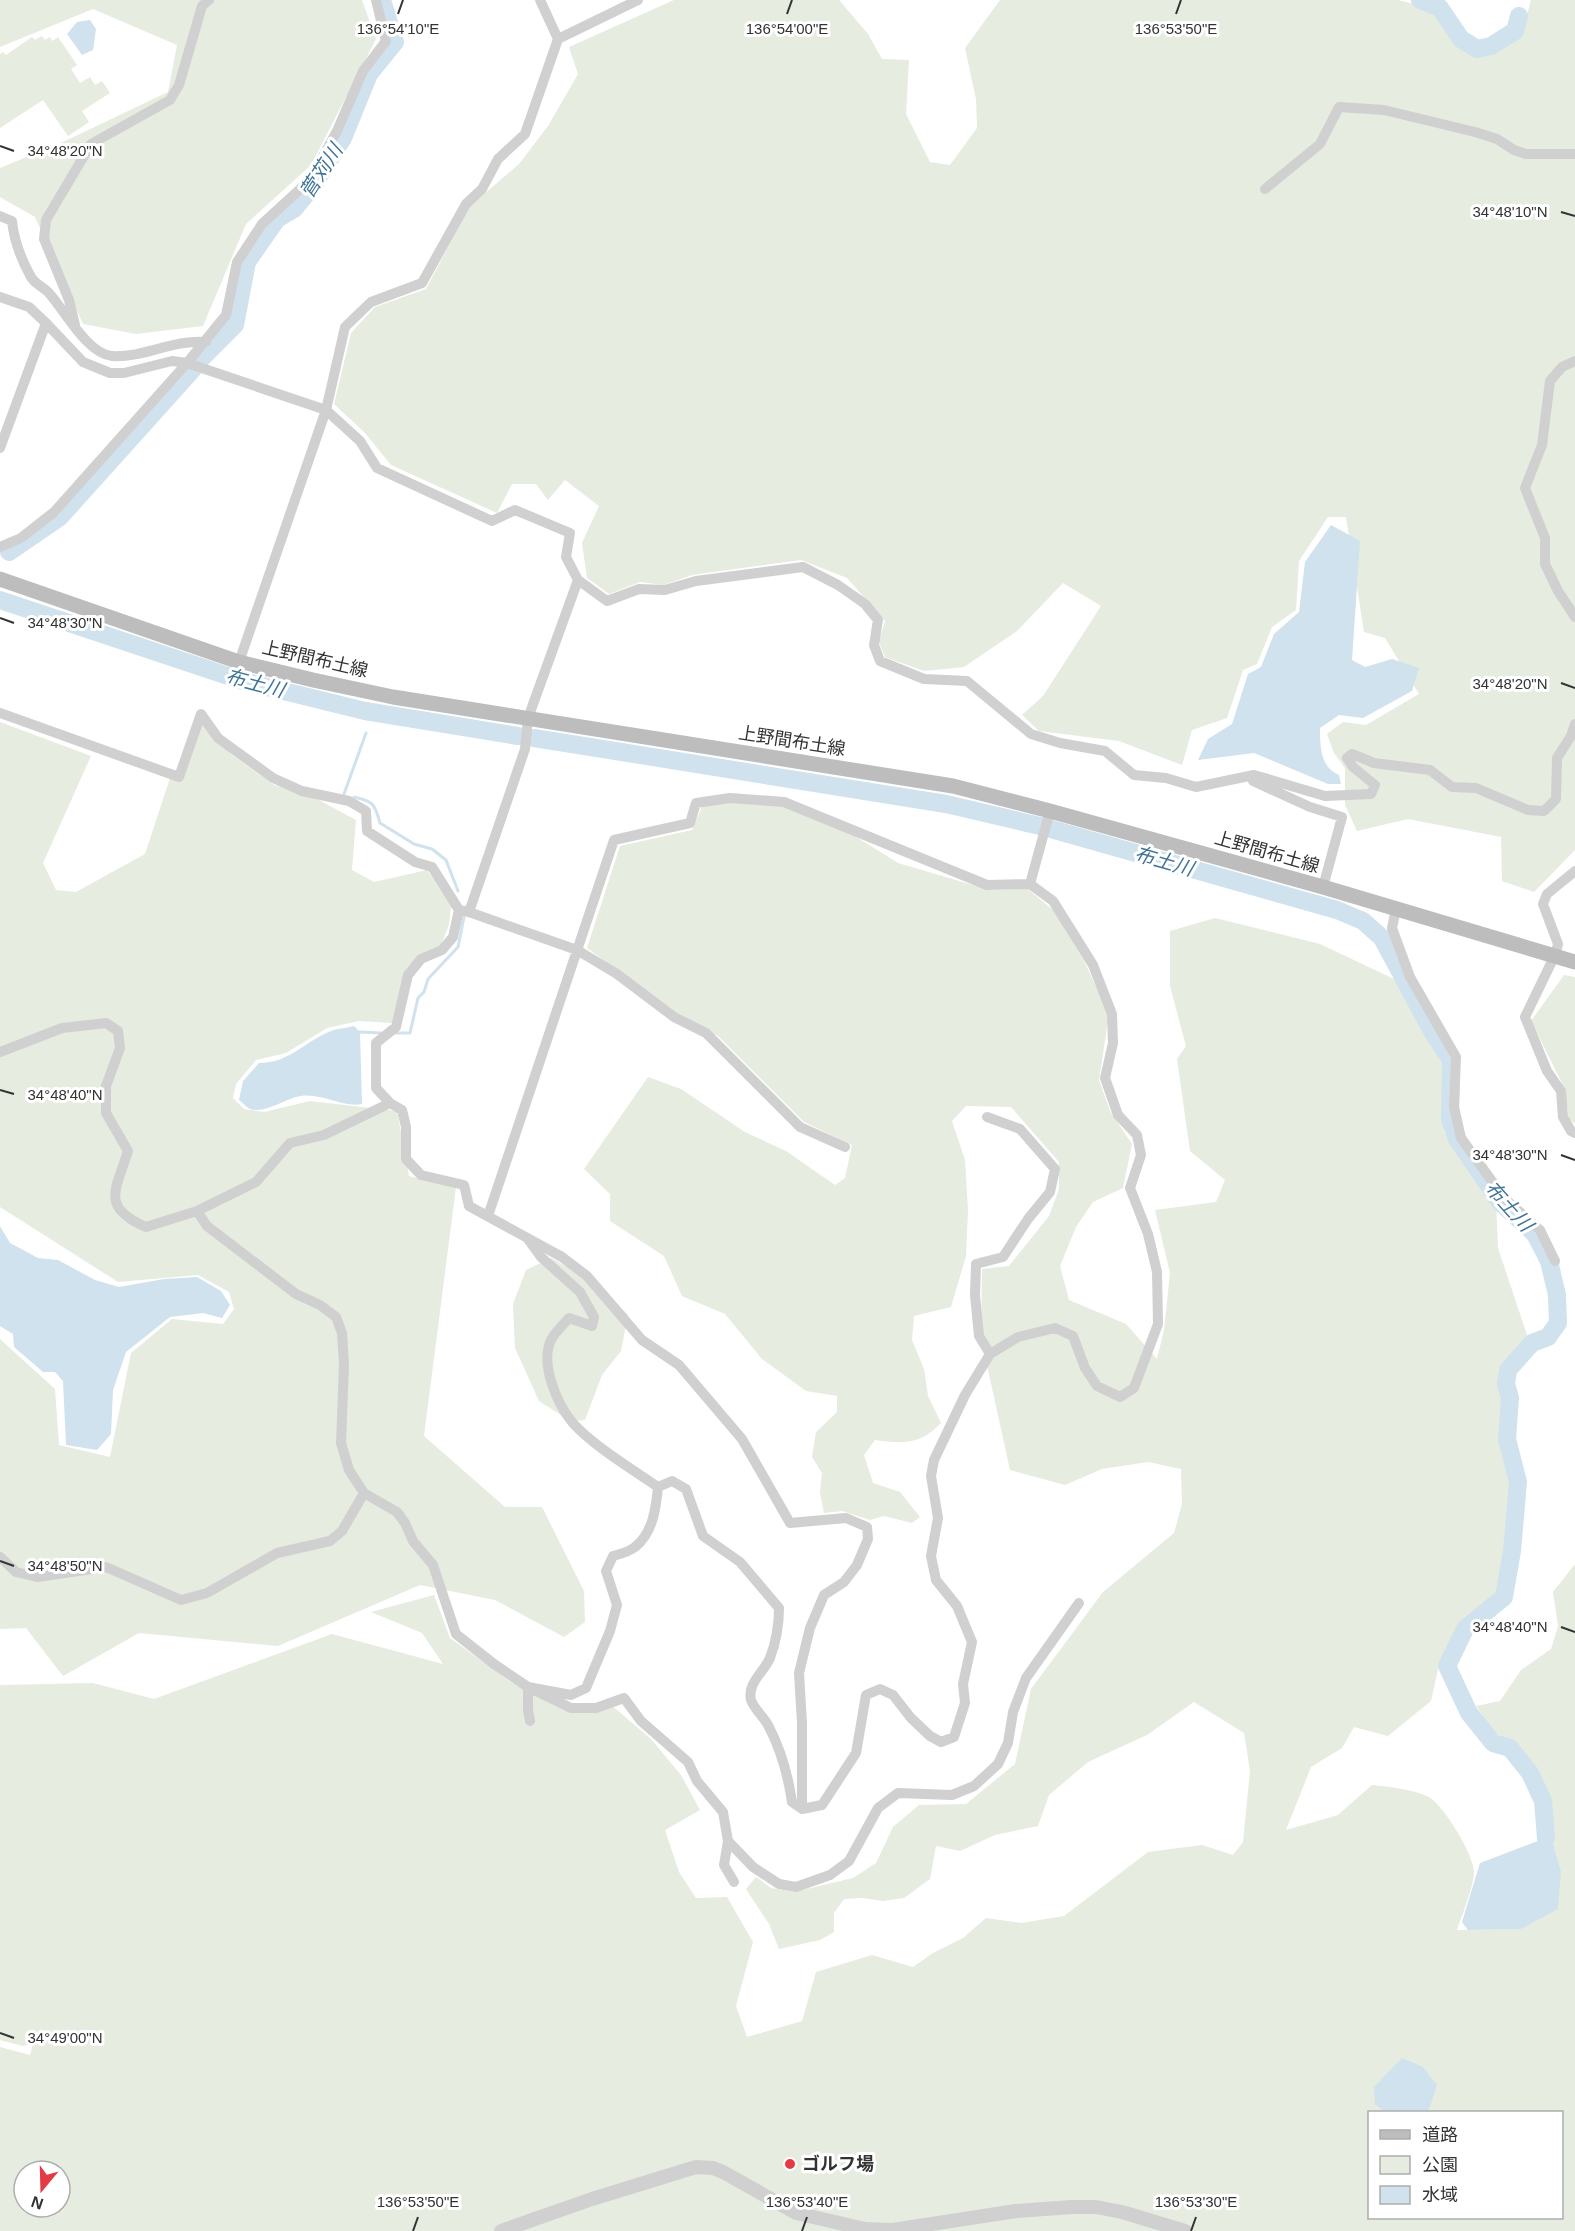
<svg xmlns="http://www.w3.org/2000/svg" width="1575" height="2231" font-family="Helvetica,'Noto Sans JP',sans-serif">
<rect width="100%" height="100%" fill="#fff"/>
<path fill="#e6ecdf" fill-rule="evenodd" d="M0 0H362L376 39 311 165 246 224 203 326 136 334 83 324 35 217 0 197V168L63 142 168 92 177 45 93 9 0 47Z
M674 0H839L868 34 882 59 909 60 906 114 930 162 950 165 977 128 976 99 965 48 1000 0H1398L1429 8 1458 43 1476 54 1521 37 1531 0H1575V850L1534 892 1502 881 1501 837 1408 819 1357 831 1345 805V768L1334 753 1327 734 1343 722 1366 725 1419 694 1385 638 1364 632 1346 517H1328L1299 561 1296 610 1272 627 1257 664 1243 670 1227 718 1192 730 1182 765 1119 741 1039 731 1022 715 1043 696 1101 606 1063 583 1017 631 964 667 924 671 885 657 879 642 885 621 847 578 801 560 692 575 664 585 640 582 609 594 587 578 582 543 599 506 565 480 548 500 536 484H512L497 513 391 465 365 433 334 404 351 333 375 307 426 289 469 207 519 164 548 126 578 74 569 47Z
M42 36 45 40 50 37 52 41 58 37 77 65 71 69 80 83 90 77 95 85 102 81 110 93 82 111 89 122 68 136 43 100 0 128V54L3 52 6 55 32 37 35 40Z
M0 722 91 756 43 863 56 890 76 892 145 854 170 778 181 781 201 723 232 755 274 785 315 798 356 820 352 870 374 882 427 870 451 906 449 925 441 945 407 967 393 1023 359 1021 327 1028 286 1053 256 1060 236 1084 233 1098 244 1109 264 1112 310 1101 397 1111 409 1176 456 1187 424 1436 505 1507H542L584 1591 585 1622 564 1637 495 1600 420 1585 278 1646 139 1633 63 1676 26 1628 0 1629V1339L55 1389 59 1445 110 1457 131 1353 172 1319 223 1324 234 1309 229 1292 198 1275 118 1282 0 1207Z
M729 802 785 807 845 830 898 863 990 890 1028 889 1054 911 1084 961 1109 1014 1099 1080 1110 1111 1132 1144 1123 1188 1093 1202 1076 1227 1060 1266 1069 1300 1126 1324 1157 1359 1164 1330 1170 1273 1155 1210 1216 1202 1225 1180 1190 1151 1177 1059 1186 1046 1170 986V931L1215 918 1320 944 1394 979 1444 1059V1131L1460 1157 1496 1203 1498 1248 1527 1335 1505 1367 1501 1435 1513 1487 1498 1594 1461 1624 1440 1660 1431 1701 1388 1736 1354 1727 1342 1748 1311 1767 1286 1830 1338 1815 1372 1785C1391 1787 1410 1789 1427 1796 1442 1802 1475 1856 1474 1873 1473 1888 1462 1915 1457 1930L1521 1929 1561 1871 1551 1836 1546 1788 1516 1743 1493 1732 1476 1706 1500 1701 1521 1670 1551 1649 1558 1626 1553 1592 1575 1564V2231H0V2047L30 2055 33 2043 23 2046 0 2040V1685L93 1683 154 1699 332 1634 443 1664 422 1633 371 1612 434 1595 450 1638 511 1682 557 1707 610 1704 651 1739 681 1775 700 1810 665 1830 679 1872 696 1898 727 1897 753 1942 736 2006 747 2037 802 2021 816 1972 872 1955 913 1967 933 1953 963 1938 986 1918 1021 1923 1064 1916 1148 1852 1202 1845 1233 1855 1243 1842 1250 1771 1244 1733 1194 1702 1147 1735 1088 1762 1049 1795 1038 1826 995 1835 960 1851 936 1846 930 1879 904 1898 883 1901 863 1898 844 1899 834 1913V1932L820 1940 779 1949 769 1924 746 1889 756 1877 771 1888 794 1892 853 1878 876 1863 893 1827 919 1805 966 1804 1015 1764 1031 1689 1103 1592 1174 1533 1182 1504 1181 1469 1148 1462 1102 1469 1065 1485 1010 1470 981 1338 982 1269 1009 1266 1049 1216 1059 1189V1162L1011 1107 966 1106 952 1121 965 1160 968 1210 966 1256 951 1307 914 1316 912 1340 924 1369 928 1396 941 1423C920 1445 903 1444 875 1440L864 1455 873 1483 900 1492 920 1517 912 1523 884 1516 870 1520 842 1511 824 1513 820 1493 822 1473 812 1457 816 1432 837 1412V1396L806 1391 762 1359 725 1314 682 1296 664 1256 610 1221V1194L584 1169 648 1077 681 1089 745 1132 786 1151 835 1185 845 1178 852 1145 804 1122 718 1036 686 1020 587 948 620 846 692 830 702 807ZM1370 2112H1562V2218H1370ZM24 2171H60V2207H24Z
M1564 975 1575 977V1124L1569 1119 1564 1087 1531 1021Z
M551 1258 598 1284 628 1315 621 1351 602 1375 585 1420 574 1421 564 1417 539 1401 515 1348 513 1304 526 1270Z"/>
<path fill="#cfe2ee" d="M90 20 96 29 93 50 82 55 67 34 77 22Z
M1331 525 1360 541 1352 660 1365 667 1392 659 1419 668 1412 691 1363 718 1339 715 1320 728C1320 746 1320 767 1339 775L1341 784H1328L1254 753 1198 760 1208 739 1232 724 1248 674 1261 667 1274 634 1299 612 1305 562Z
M354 1026 360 1032 362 1104C343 1108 322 1093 301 1096 285 1098 266 1114 250 1109 246 1107 242 1102 239 1100L243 1081 259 1063C290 1063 305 1041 331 1031 338 1028 347 1028 354 1026Z
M0 1226 10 1243 38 1258 58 1260 95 1280 119 1287 164 1279 197 1277 221 1291 230 1305 222 1318 203 1313 170 1317 126 1352 113 1390 111 1434 97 1450 66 1445 63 1381 55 1372H43L14 1347 13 1334 0 1326Z
M1551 1836 1561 1871 1558 1909 1521 1929 1468 1930 1462 1922 1480 1863Z
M1402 2058 1423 2067 1437 2085 1428 2112H1384L1375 2104 1374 2087Z"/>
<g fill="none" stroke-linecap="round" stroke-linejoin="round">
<path stroke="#cfe2ee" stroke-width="3" d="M344 794 366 733
M354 797C373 801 375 804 380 823L414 844 432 849 446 860 458 891
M360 1032 381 1033
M396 1033H410L418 998 424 992 428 979 458 947 464 917"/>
<path stroke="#cfe2ee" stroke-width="18" d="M1420 0 1440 8 1461 39 1477 49 1491 46 1515 31 1519 16
M202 358 235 325 247 262 277 219 294 209 313 186 343 138 369 74 395 42 382 0
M9 552 60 517 194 368
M0 600 243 681 365 711 518 736
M534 738 946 804 1040 826
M1051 829 1337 910 1363 921 1382 938 1433 1033 1451 1060 1450 1119 1457 1139 1500 1202 1535 1234 1549 1261 1557 1295 1558 1323 1548 1337 1532 1343 1508 1370 1506 1384 1510 1398 1507 1439 1518 1482 1512 1551 1504 1597 1465 1629 1447 1666 1469 1713 1493 1743 1510 1748 1530 1773 1543 1801 1546 1838"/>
<path stroke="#d0d0d0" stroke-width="10" d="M558 39 638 0
M1265 189 1320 144 1339 107 1384 110 1475 132 1497 139 1514 150 1526 154H1575
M0 216 12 221C14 240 22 261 31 277 35 284 43 287 48 292 64 309 87 354 112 356 144 358 174 339 206 342
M0 297 29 307 46 323 83 362 110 373H124L172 361 187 363 326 410 360 441 377 468 492 521 515 510 570 533 566 557 578 580 607 601 639 589 665 590 696 581 803 567 838 585 865 604 878 620 874 645 880 661 924 679 967 681 1031 734 1060 743 1105 751 1134 775 1166 778 1196 787 1254 775 1325 796 1371 794 1375 785 1353 767 1347 758 1352 754 1374 763 1430 770 1452 787 1476 788 1528 810 1544 811 1556 799 1557 758 1571 736 1575 724
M75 325 69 300 44 239 46 220 91 144 170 100 179 85 202 6 209 0
M1575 361 1562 367 1550 381 1542 445 1525 488 1545 538V564L1558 591 1575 617
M0 448 46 323
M0 547 21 538 54 512 187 363 226 315 237 262 262 224 310 180 337 131 363 71 386 41 376 0
M239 662 326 410 345 327 371 302 422 283 466 204 482 189 498 159 525 134 558 39 540 0
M0 713 179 777 201 714 218 738 273 778 302 791 349 801 366 811 367 831 415 862 432 867 459 910 453 937 442 950 421 959 408 975 396 1027 376 1043V1088L390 1103 402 1110 406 1127V1159L421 1175 464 1185 469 1206 562 1257 587 1276 642 1340 679 1365 742 1439 790 1523 846 1518 867 1527 868 1539 857 1565 844 1582 824 1595 810 1628 799 1673 802 1723V1809
M1253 781 1310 807 1342 817 1323 887
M1575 871 1547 894 1543 904 1558 944 1555 955 1525 1017 1547 1071 1561 1091 1563 1117 1571 1131 1575 1133
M1030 884 1050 811
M1396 909 1392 928 1410 977 1456 1057 1454 1107 1461 1138 1504 1198 1540 1230 1555 1261
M459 910 469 912 577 950 617 974 674 1017 706 1033 800 1127 845 1147
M469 912 525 749 528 718 578 580
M0 1052 62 1028 106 1023 118 1031 120 1048 106 1086V1113L128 1151C116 1190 100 1207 146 1227L197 1211 256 1182 290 1143 324 1135 390 1103
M987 1117 1020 1129 1055 1169 1050 1192 1028 1219 1003 1257 976 1264 975 1295 979 1336 990 1354
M197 1211 207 1226 296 1294 320 1305 336 1317 342 1333 344 1364 341 1443 349 1470 364 1493 397 1512 405 1523 413 1541 433 1565 456 1634 494 1664 528 1687 571 1695 586 1688 610 1631 617 1605 606 1571 613 1556C620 1554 629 1552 635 1547 653 1533 656 1508 658 1487
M488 1216 614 840 690 823 696 803 730 798 784 802 987 885 1030 884 1053 901 1093 965 1112 1014 1113 1043 1105 1078 1118 1115 1137 1135 1141 1155 1130 1188 1148 1234 1157 1272 1158 1324 1134 1388 1120 1397 1097 1386 1085 1368 1073 1336 1055 1328 1018 1337 990 1354 965 1395 934 1460 931 1476 938 1518 931 1556 936 1580 957 1606 972 1642 963 1684 965 1703 954 1737 941 1742 930 1736 911 1718 893 1695 880 1689 866 1695 856 1753 822 1805 802 1809 792 1802C788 1775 782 1752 769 1727 765 1718 754 1709 751 1700 747 1683 764 1672 770 1658 776 1642 779 1625 779 1608L740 1562 703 1536 686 1489 672 1481 658 1487
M528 1239 541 1257 580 1292 594 1317 592 1326 569 1318C563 1325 555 1332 551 1340 540 1363 556 1402 572 1422 592 1445 632 1469 658 1487
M0 1557 16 1572 37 1577 106 1567 181 1600 207 1593 277 1553 330 1541 342 1531 364 1493
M530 1721 528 1710V1687L571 1708H596L624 1698 641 1721 688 1762 697 1781 723 1812 728 1841 724 1865 734 1882
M728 1841 753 1867 779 1884 796 1887 830 1875 849 1861 878 1808 898 1793 952 1795 974 1786 998 1764 1008 1743 1013 1712 1026 1678 1079 1603"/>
<path stroke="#d0d0d0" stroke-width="14" d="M501 2231 592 2199 696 2167 713 2168 723 2172 796 2213 865 2229 893 2230 1016 2211 1072 2207H1096L1122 2212 1185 2231"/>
<path stroke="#bdbdbd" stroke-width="15" d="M0 579 239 662 313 680 393 697 953 786 1050 811 1323 887 1575 962"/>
</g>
<path fill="none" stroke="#333" stroke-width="2" d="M398 14 403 0M787 14 792 0M1176 14 1181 0M0 146 14 151M1561 212 1575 216M0 618 14 623M1561 683 1575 688M0 1090 14 1094M1561 1155 1575 1160M0 1561 14 1566M1561 1627 1575 1632M0 2033 14 2038M413 2231 418 2217M802 2231 807 2217M1191 2231 1196 2217"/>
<circle fill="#e63946" stroke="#fff" stroke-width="2" cx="790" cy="2164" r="6"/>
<g text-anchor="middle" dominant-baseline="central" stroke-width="6" stroke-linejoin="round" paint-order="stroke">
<g font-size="18" fill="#333" stroke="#fff">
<text transform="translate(315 659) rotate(13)">上野間布土線</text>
<text transform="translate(792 741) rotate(9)">上野間布土線</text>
<text transform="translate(1267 852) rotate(16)">上野間布土線</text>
</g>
<g font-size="18" font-weight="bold" fill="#333" stroke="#fff" text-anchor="start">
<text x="802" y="2164">ゴルフ場</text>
</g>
<g font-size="20" font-style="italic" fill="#3f7597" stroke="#fff">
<text transform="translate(321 171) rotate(-57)">菅苅川</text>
<text transform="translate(255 683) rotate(15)">布土川</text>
<text transform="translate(1164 861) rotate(16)">布土川</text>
<text transform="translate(1509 1206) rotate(48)">布土川</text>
</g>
</g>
<g font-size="15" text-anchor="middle" fill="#333" stroke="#fff" stroke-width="6" stroke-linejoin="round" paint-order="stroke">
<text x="398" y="34">136°54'10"E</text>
<text x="787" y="34">136°54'00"E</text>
<text x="1176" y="34">136°53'50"E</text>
<text x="65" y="156">34°48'20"N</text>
<text x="1510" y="217">34°48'10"N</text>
<text x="65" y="628">34°48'30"N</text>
<text x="1510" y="689">34°48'20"N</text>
<text x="65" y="1100">34°48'40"N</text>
<text x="1510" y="1160">34°48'30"N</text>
<text x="65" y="1571">34°48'50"N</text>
<text x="1510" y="1632">34°48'40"N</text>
<text x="65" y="2043">34°49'00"N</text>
<text x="418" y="2207">136°53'50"E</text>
<text x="807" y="2207">136°53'40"E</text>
<text x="1196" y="2207">136°53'30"E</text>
</g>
<rect x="1368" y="2111" width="195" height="108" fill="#ffffff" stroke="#adadad" stroke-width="1.5"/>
<rect x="1380" y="2130" width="30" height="9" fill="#bdbdbd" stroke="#adadad" stroke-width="1.5"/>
<text x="1422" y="2141" font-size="18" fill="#333333">道路</text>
<rect x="1380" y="2156" width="30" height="18" fill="#e6ecdf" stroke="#adadad" stroke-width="1.5"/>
<text x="1422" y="2171" font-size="18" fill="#333333">公園</text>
<rect x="1380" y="2186" width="30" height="18" fill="#cfe2ee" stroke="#adadad" stroke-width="1.5"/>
<text x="1422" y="2201" font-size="18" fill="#333333">水域</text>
<g transform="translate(42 2189) rotate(199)"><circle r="28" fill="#ffffff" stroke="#adadad" stroke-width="1.5"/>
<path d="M0-4.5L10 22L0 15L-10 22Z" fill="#e63946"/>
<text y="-9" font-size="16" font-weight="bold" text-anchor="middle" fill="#333333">N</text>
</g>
</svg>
